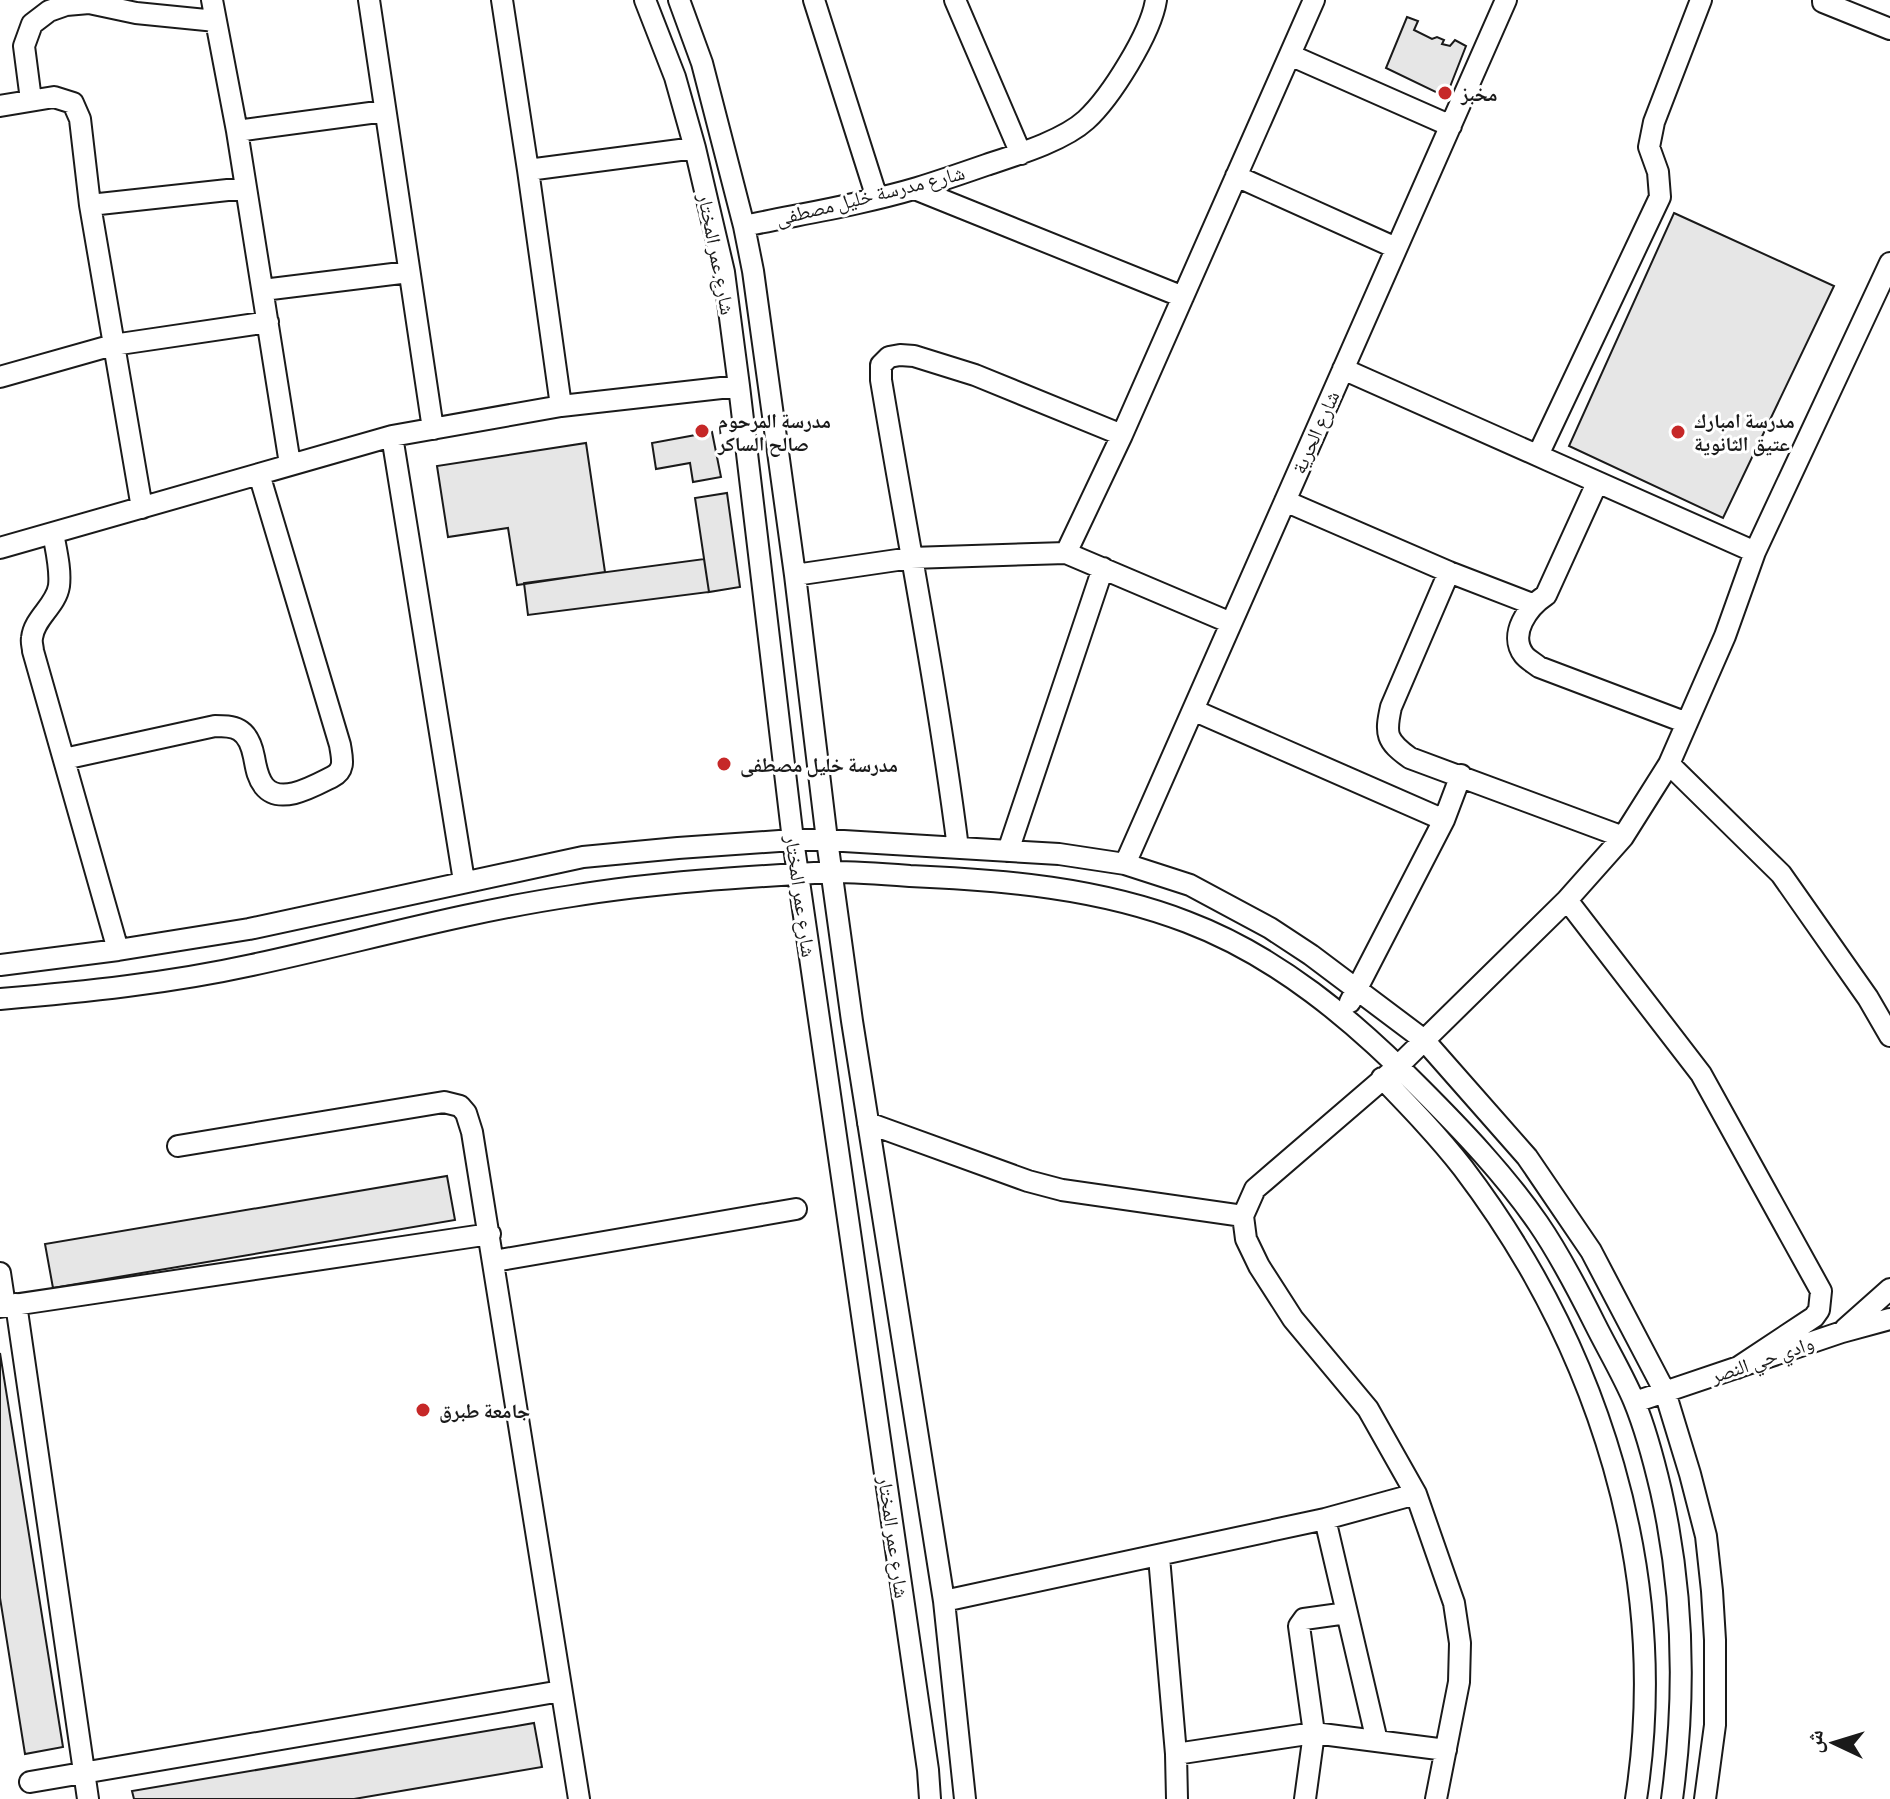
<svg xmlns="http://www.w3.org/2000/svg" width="1890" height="1799" font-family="Manrope,'Noto Naskh Arabic',sans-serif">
<rect width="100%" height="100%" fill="#fff"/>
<path fill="#e6e6e6" stroke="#1a1a1a" stroke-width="2" d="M1407 17 1418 21 1414 30 1432 39 1437 37 1444 40 1442 44 1450 46 1455 40 1466 46 1446 97 1386 68Z
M1674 213 1834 286 1723 518 1569 446Z
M712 432 721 477 693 482 690 463 656 469 652 443Z
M586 443 605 572 517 585 508 528 448 537 437 466Z
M727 493 740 587 709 592 695 498Z
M704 559 709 592 528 615 524 583Z
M447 1176 455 1220 53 1288 45 1244Z
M0 1353 63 1747 25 1754 0 1598Z
M534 1723 542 1767 354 1799H134L132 1791Z"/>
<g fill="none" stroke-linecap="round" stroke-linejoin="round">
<g stroke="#1a1a1a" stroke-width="24">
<path id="minor" d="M212 0 237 131 290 464
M369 0 433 429
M502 0 528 170 561 406
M645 0 675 77 695 148 724 272 739 386 793 840 928 1770 930 1799
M679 0 702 63 744 226 753 271 795 575 827 840 852 1021 944 1601 965 1799
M814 0 877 198
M955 0 1021 154
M1823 0V2L1890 29
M1290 55 1451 126
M31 100 24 46 32 24 49 11 66 5 89 3 136 13 216 21
M0 106 54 97 73 103 80 119 90 205 142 508
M237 131 385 111
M528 170 695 148
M1236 176 1396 248
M915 189 1183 297
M90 205 246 188
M744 226C801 214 860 205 917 188 940 181 963 173 986 165 1016 155 1063 141 1086 120 1111 97 1151 33 1156 0
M263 290 409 272
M1343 369C1481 429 1617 492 1755 552
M0 377 113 345 268 322
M392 436 464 881
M1538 455 1660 197 1658 172 1649 147 1654 122 1701 0
M1597 483 1546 595C1528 607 1508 634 1524 655 1527 659 1534 663 1539 667L1687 723
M1285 501 1449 572 1532 604
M53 533C56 550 61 569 59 586 56 606 34 618 32 638 31 643 33 647 33 651L118 950
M0 548 392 436 561 406 739 386
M1066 553 1122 435 1314 0
M1449 572 1391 707C1385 734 1386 741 1410 758L1623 837
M795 575 911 558 1066 553 1231 623
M1193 710 1444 820
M64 759 215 726C223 726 232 726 239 730 248 735 252 747 254 757 256 767 257 777 264 786 280 806 314 786 332 777 346 770 342 758 340 745L259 474
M1669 764 1781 874 1868 998 1890 1036
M958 848C938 691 907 536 881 380V365L889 357 900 355 914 356 975 375 1122 435
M1008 851 1103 568
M1125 864 1506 0
M1567 900 1701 1074 1821 1291 1819 1310 1814 1317 1737 1368
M0 965 118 950 249 929 583 857 678 848 793 840H827L1059 854 1125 864 1190 885 1270 928 1311 955 1424 1040 1527 1157 1591 1251 1665 1392 1690 1474 1706 1536 1712 1591 1715 1640V1725L1705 1799
M0 999C84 992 170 983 252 965 359 942 464 912 572 896 657 882 745 877 831 872 858 872 884 874 910 876 1004 880 1099 888 1187 922 1277 956 1353 1020 1420 1088 1462 1130 1504 1174 1538 1223 1560 1255 1578 1290 1595 1324 1608 1350 1623 1375 1634 1401 1646 1430 1654 1461 1661 1491 1684 1593 1686 1696 1672 1799
M1350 1002 1444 820 1461 775
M1382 1078C1410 1107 1438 1136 1463 1168 1599 1347 1671 1574 1636 1799
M868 1123 1028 1181 1062 1190 1243 1216
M178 1146 444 1102 460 1106 466 1113 472 1132 579 1799
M494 1261 796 1209
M0 1273 5 1306
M16 1304 88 1799
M0 1307 490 1234
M1845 1329 1890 1289
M1635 1402 1842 1332 1890 1319
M1325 1519 1377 1741
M1159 1557 1176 1754 1177 1799
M944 1601 1325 1519 1416 1494
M1176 1754 1314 1733 1446 1750
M30 1782 561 1691
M1305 1799 1314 1733 1299 1626 1304 1619 1347 1613
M1436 1799 1459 1682 1460 1643 1454 1603 1416 1494 1368 1409 1293 1319 1259 1266 1246 1239 1243 1216 1255 1189 1398 1066 1567 900 1623 837 1669 764 1725 636 1755 552 1890 263"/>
</g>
<use href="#minor" stroke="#fff" stroke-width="20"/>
</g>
<g fill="#c62828" stroke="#fff" stroke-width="3">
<circle cx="1445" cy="93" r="8"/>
<circle cx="702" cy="431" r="8"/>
<circle cx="1678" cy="432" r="8"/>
<circle cx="724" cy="764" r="8"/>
<circle cx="423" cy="1410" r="8"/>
</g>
<g text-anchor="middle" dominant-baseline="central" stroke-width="6" stroke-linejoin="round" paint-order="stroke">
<g font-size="20" font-weight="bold" fill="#1a1a1a" stroke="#fff" text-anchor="start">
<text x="1461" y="93">مخبز</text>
<text x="718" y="420">مدرسة المرحوم<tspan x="718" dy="23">صالح الساكر</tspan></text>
<text x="1694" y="420">مدرسة امبارك<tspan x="1694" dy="23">عتيق الثانوية</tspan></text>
<text x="740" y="764">مدرسة خليل مصطفى</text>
<text x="439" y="1410">جامعة طبرق</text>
</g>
<g font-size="20" fill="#1a1a1a" stroke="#fff">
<text transform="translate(870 195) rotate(-14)">شارع مدرسة خليل مصطفى</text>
<text transform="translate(717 254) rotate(79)">شارع عمر المختار</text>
<text transform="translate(1315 432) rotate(-66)">شارع الحرية</text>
<text transform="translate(801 896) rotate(82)">شارع عمر المختار</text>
<text transform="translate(1762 1359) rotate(-19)">وادي حي النصر</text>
<text transform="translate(894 1537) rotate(82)">شارع عمر المختار</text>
</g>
</g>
<g transform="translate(1834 1743) rotate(274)" stroke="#ffffff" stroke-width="6" paint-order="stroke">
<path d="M0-6L14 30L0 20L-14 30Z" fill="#1a1a1a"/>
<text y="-12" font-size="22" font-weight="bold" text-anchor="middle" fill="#1a1a1a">ش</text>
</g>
</svg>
